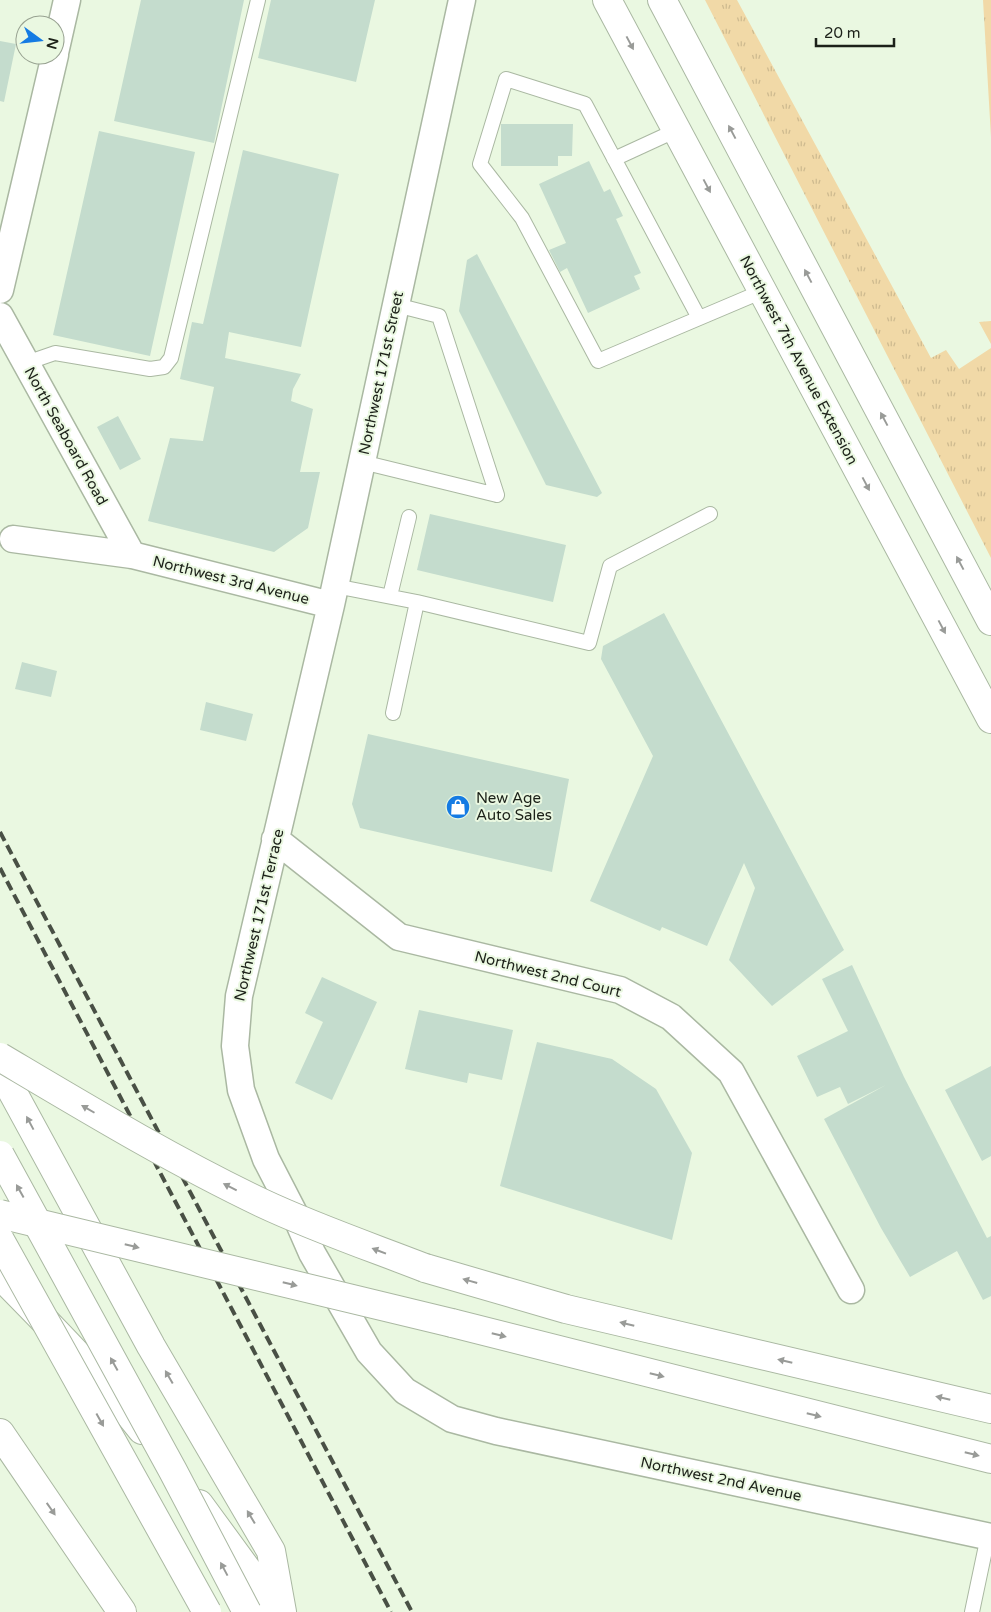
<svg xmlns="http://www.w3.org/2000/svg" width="991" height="1612" font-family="'Varela Round',sans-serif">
<defs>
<pattern id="grass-tufts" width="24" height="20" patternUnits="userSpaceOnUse" patternTransform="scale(1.25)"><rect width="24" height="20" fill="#f1d9a7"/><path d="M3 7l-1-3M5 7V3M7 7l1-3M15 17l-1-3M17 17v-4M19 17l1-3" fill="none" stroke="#ceba8f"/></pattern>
</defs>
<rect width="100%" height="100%" fill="#eaf8e1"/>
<path fill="url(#grass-tufts)" d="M705 0H737L931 358 946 350 959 369 991 348V558Z
M983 0H991V137Z
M991 321V344L979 322Z"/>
<path fill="#c4dccd" d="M141 0H244L214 143 114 121Z
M271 0H375L356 82 258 58Z
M0 41 16 44 4 102 0 101Z
M501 124H573L572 156H558V166H501Z
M99 131 195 152 150 356 53 335Z
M243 150 339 174 301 347 229 332 225 358 301 374 293 389 291 401 313 409 300 472H320L308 528 274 552 148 521 170 438 203 441 214 387 180 379 192 322 203 324Z
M589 161 604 192 610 189 623 216 616 219 641 273 634 276 640 289 588 313 567 268 560 272 549 250 566 243 539 184Z
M477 254 602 493 597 497 546 485 459 311 467 260Z
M118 416 141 459 120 470 97 427Z
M430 514 566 545 553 602 417 570Z
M664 613 844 950 772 1006 729 960 755 888 744 863 707 946 662 927 660 931 590 901 653 756 601 659 603 646Z
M22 662 57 671 51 697 15 689Z
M206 702 253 714 246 741 200 730Z
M368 734 569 779 552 872 360 828 352 804Z
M852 965 904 1077 987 1238 991 1236V1296L983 1300 957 1251 910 1277 881 1228 824 1119 886 1085 848 1104 840 1087 817 1097 797 1056 848 1031 822 979Z
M322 977 377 1002 332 1100 295 1083 323 1022 305 1013Z
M419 1010 513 1030 502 1080 469 1073 467 1083 405 1069Z
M537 1042 612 1059 656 1089 692 1153 672 1240 500 1186Z
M991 1066V1156L982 1161 945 1090Z"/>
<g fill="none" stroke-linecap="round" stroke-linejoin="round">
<g stroke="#aab8a2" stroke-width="16">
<path id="lane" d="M614 159 677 130
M396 305 439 316 497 495
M699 318 585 104 506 79 480 164 522 218 598 361 763 291
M26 363 55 353 150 369 164 367 171 358 258 0
M362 462 497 495
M335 586 417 602 393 713
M390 596 409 517
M417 602 589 643 610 566 710 514
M972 1612 988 1536"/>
</g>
<g stroke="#aab8a2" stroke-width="29">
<path id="street" d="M462 0 331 605 239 996 235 1046 241 1090 266 1159 298 1221 312 1253 369 1352 405 1391 452 1419 496 1431 991 1537
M55 53 67 0
M0 290 55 55
M0 316 132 555
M13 539 132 555 331 605
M275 839 399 937 620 990 671 1017 731 1072 851 1290"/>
</g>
<g stroke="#aab8a2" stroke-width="30">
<path id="primary" d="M607 0 991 719
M662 0 991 621
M425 1268 566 1309 991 1409
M452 1323 991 1459"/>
</g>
<g stroke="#aab8a2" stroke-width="30">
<path id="highway" d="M0 1069 151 1346 271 1551 282 1612
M0 1275C49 1325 99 1375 142 1430
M0 1433 122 1612
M199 1504 278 1612"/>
</g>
<use href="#lane" stroke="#fff" stroke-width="14"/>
<use href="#street" stroke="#fff" stroke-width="26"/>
<use href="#primary" stroke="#fff" stroke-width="28"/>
<use href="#highway" stroke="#fff" stroke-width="28"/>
<path stroke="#495045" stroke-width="4" stroke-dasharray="10 5" stroke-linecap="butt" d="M0 832 412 1612
M0 868 391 1612"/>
<g stroke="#aab8a2" stroke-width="30" stroke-linecap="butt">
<path id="primary-bridge" d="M0 1057C86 1108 172 1160 262 1203 315 1228 371 1247 425 1268
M0 1214 452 1323"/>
</g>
<g stroke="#aab8a2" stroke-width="30" stroke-linecap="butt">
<path id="highway-bridge" d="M0 1155 173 1471 247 1612
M0 1240 207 1612"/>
</g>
<use href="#primary-bridge" stroke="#fff" stroke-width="28"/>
<use href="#highway-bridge" stroke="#fff" stroke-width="28"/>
</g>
<defs><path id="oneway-solid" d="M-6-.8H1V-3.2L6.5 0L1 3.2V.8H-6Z" transform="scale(1.25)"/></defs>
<g fill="#999b98">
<use href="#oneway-solid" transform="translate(630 43) rotate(62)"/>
<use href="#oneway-solid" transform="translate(732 132) rotate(-118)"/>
<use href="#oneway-solid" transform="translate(707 186) rotate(62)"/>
<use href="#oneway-solid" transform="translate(808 276) rotate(-118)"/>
<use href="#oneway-solid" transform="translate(884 419) rotate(-118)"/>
<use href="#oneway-solid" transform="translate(866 484) rotate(62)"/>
<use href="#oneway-solid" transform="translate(960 563) rotate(-118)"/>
<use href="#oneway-solid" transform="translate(942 627) rotate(62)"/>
<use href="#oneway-solid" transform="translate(88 1109) rotate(-150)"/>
<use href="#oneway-solid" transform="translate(30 1123) rotate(-118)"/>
<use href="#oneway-solid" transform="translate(230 1187) rotate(-153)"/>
<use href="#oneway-solid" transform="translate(20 1191) rotate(-119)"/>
<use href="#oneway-solid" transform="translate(132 1246) rotate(14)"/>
<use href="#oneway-solid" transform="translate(379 1251) rotate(-159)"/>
<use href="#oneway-solid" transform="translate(470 1281) rotate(-164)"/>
<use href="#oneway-solid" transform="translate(290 1284) rotate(14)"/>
<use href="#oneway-solid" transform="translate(627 1324) rotate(-166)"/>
<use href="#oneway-solid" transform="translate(499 1335) rotate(14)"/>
<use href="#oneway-solid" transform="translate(785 1361) rotate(-167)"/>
<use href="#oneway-solid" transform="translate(114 1364) rotate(-119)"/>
<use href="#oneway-solid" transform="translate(657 1375) rotate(14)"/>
<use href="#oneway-solid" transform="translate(169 1377) rotate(-120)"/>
<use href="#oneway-solid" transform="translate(943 1398) rotate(-167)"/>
<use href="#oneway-solid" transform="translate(814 1415) rotate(14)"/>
<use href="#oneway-solid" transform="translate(100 1420) rotate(61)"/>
<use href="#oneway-solid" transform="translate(972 1454) rotate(14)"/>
<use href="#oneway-solid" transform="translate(51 1509) rotate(55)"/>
<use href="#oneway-solid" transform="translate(251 1517) rotate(-121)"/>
<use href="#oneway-solid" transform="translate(224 1569) rotate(-118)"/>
</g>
<defs>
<g id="shop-disc" transform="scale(1.25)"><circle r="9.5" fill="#157be3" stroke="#eaf8e1"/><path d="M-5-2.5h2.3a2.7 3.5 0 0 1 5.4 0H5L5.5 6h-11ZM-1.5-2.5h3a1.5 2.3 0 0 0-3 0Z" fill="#fff"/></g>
</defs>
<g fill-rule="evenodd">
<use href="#shop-disc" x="458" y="807"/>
</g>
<g text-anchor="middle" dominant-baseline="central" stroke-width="4" stroke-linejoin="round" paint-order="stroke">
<g font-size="15" fill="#1c2119" stroke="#eaf8e1">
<text transform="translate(799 360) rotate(62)">Northwest 7th Avenue Extension</text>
<text transform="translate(381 373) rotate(-78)">Northwest 171st Street</text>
<text transform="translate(66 436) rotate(61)">North Seaboard Road</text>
<text transform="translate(231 580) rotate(14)">Northwest 3rd Avenue</text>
<text transform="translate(259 915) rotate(-77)">Northwest 171st Terrace</text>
<text transform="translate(548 974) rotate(14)">Northwest 2nd Court</text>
<text transform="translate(721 1479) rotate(12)">Northwest 2nd Avenue</text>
</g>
<g font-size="15" fill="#1c2119" stroke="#eaf8e1" text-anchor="start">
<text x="476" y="798">New Age<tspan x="476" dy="17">Auto Sales</tspan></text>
</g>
</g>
<g transform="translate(40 40) rotate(105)"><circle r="24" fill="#eaf8e1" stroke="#98a291"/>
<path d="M0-4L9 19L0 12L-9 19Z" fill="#157be3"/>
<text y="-8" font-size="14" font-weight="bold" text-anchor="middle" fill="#1c2119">N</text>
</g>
<path d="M816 38v8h78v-8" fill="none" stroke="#1c2119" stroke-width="2.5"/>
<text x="824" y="38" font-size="15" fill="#1c2119" stroke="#eaf8e1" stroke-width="4" paint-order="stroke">20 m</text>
</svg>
